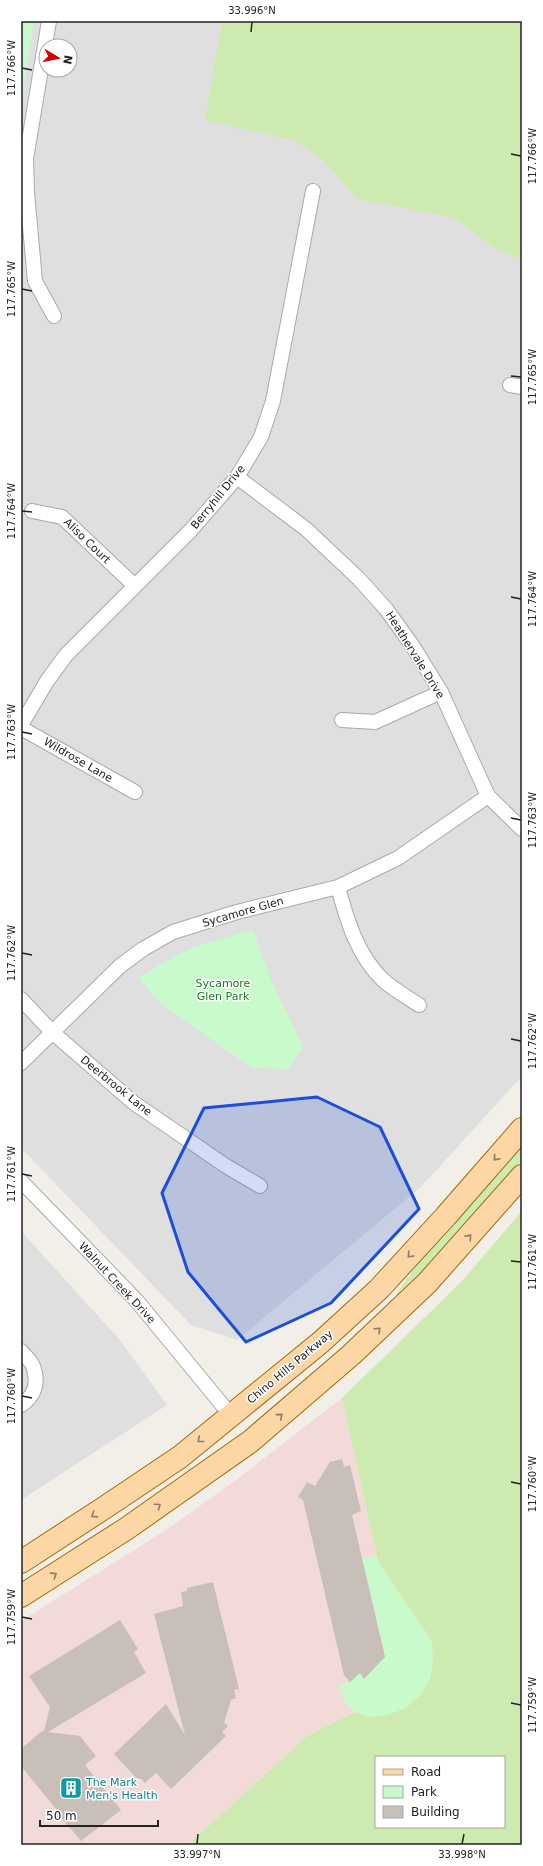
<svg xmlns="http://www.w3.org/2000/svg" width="543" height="1866" font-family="'DejaVu Sans',sans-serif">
<rect width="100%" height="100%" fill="#f2efe9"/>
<path fill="#e0dfdf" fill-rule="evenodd" d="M21 21H222L206 120 295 141 321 158 357 199 454 218 497 250 522 260V1076L421 1187 237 1340 191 1325 21 1148ZM46 46H70V70H46Z
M21 1231 119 1339 167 1405 21 1500Z"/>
<path fill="#f2dad9" d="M342 1398 378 1561 431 1640 370 1717 307 1736 188 1845H21V1621L166 1530 236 1480Z"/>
<path fill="#cdebb0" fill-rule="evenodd" d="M222 21H522V260L497 250 454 218 357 199 321 158 295 141 205 120Z
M522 1146V1160L446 1249 395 1296 416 1266Z
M522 1211V1845H188L307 1736 355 1712 370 1717 421 1695 430 1678 433 1661 431 1640 378 1561 342 1398 462 1281ZM376 1757H504V1827H376Z"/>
<path fill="#c8facc" d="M21 21H34L21 105Z
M253 930 271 981 303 1046 288 1069 252 1068 161 1004 139 978 175 956 194 947Z
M377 1556 378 1561 431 1640 433 1661 430 1678 421 1695 406 1708 388 1715 370 1717 355 1712 343 1699 338 1684 350 1682 360 1673 364 1678 385 1657 362 1558Z"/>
<path fill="#c7bfb8" d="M342 1459 344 1467 350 1465 361 1511 352 1515 385 1657 364 1679 360 1673 350 1682 344 1675 303 1500 298 1497 307 1482 315 1486 330 1462Z
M213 1582 239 1689 234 1690 236 1698 231 1700 224 1723 228 1726 222 1732 226 1736 171 1789 156 1773 145 1783 140 1778 138 1780 114 1754 166 1704 185 1735 154 1614 183 1606 181 1592 187 1591V1588Z
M120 1620 138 1649 134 1652 146 1673 48 1732 80 1736 96 1756 85 1765 121 1810 81 1841 59 1815 60 1814 21 1766V1749L42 1731H44L50 1707 29 1676Z"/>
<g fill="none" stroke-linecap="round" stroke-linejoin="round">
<g stroke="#a9a9a9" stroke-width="16">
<path id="minor" d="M49 21 26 159 27 193 35 281 54 316
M510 385 522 387
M237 477 306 529 359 579 386 609 412 645 441 692 488 796 522 829
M32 511 62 517 135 586
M342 720 375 722 441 692
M21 725 47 681 66 655 191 530 237 477 261 437 273 401 313 191
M21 728 135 792
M338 887C347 920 357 955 383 980 393 989 407 997 419 1005
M21 999 52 1032 134 1103 226 1166 260 1186
M21 1063 120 966 143 949 173 932 237 912 338 887 398 858 488 796
M21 1181 137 1301 224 1407
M21 1351C25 1356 31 1361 33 1366 39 1382 35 1396 21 1405"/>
</g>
<g stroke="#a06b00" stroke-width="24">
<path id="primary" d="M21 1562 107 1506 180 1457 321 1342 379 1289 446 1216 522 1129
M21 1596 126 1529 251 1441 351 1355 427 1283 522 1176"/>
</g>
<use href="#minor" stroke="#fff" stroke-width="14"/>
<use href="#primary" stroke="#fcd6a4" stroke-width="22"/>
</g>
<defs><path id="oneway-chevron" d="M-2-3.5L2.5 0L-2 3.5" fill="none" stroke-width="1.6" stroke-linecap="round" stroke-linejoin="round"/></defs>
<g stroke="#8f7c63">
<use href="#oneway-chevron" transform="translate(496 1158) rotate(131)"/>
<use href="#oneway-chevron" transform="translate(469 1237) rotate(-48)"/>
<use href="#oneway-chevron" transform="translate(410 1255) rotate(133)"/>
<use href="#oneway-chevron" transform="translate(378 1330) rotate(-44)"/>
<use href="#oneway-chevron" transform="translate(280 1416) rotate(-40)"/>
<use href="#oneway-chevron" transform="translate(200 1440) rotate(141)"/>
<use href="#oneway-chevron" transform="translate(158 1506) rotate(-35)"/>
<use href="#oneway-chevron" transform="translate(94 1515) rotate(147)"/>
<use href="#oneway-chevron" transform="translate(54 1575) rotate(-33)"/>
</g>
<path fill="#1d4ed8" fill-opacity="0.2" stroke="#1d4ed8" stroke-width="3" stroke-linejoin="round" d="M317 1097 380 1127 419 1209 331 1303 246 1342 188 1272 162 1193 204 1108Z"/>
<path fill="none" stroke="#222" stroke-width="1.5" d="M251 32 252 22M22 68 32 70M511 154 521 156M22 289 32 291M511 376 521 377M22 511 32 512M511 597 521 599M22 732 32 734M511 818 521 820M22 953 32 955M511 1039 521 1041M22 1174 32 1176M511 1261 521 1262M22 1396 32 1398M511 1482 521 1484M22 1617 32 1619M511 1703 521 1705M197 1844 198 1834M462 1844 464 1834"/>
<defs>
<g id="building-square" transform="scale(1.15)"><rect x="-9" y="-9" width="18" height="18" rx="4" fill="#0f9aa8" stroke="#fff"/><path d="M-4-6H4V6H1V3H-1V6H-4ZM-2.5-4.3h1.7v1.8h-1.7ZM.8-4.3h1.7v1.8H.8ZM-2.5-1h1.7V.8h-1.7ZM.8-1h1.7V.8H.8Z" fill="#fff"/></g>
</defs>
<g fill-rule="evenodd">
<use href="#building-square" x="71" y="1788"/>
</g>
<g text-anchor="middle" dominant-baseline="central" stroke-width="3" stroke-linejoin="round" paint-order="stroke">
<g font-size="11" fill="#222" stroke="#fff">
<text transform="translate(218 497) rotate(-51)">Berryhill Drive</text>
<text transform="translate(87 541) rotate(44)">Aliso Court</text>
<text transform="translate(415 655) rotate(58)">Heathervale Drive</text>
<text transform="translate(78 760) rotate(30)">Wildrose Lane</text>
<text transform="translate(243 912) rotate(-16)">Sycamore Glen</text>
<text transform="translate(116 1086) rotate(39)">Deerbrook Lane</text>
<text transform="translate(117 1283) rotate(47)">Walnut Creek Drive</text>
<text transform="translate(290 1367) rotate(-40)">Chino Hills Parkway</text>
</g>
<g font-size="11" fill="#0c8416" stroke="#fff">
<text x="223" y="983">Sycamore<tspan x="223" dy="13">Glen Park</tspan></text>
</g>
<g font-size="11" fill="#0d838f" stroke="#fff" text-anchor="start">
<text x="86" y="1782">The Mark<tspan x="86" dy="13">Men's Health</tspan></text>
</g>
</g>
<rect width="543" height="1866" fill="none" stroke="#ffffff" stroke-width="44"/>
<rect x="375" y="1756" width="130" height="72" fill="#ffffff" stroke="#a7a7a7"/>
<rect x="383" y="1769" width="20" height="6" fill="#fcd6a4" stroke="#a7a7a7"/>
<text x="411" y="1776" font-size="12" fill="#222222">Road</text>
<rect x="383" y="1786" width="20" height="12" fill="#c8facc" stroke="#a7a7a7"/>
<text x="411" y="1796" font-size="12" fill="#222222">Park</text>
<rect x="383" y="1806" width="20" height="12" fill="#c7bfb8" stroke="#a7a7a7"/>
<text x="411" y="1816" font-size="12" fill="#222222">Building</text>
<g transform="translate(58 58) rotate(100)"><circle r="19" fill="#ffffff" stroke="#a7a7a7"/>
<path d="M0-3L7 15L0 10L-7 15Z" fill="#d40000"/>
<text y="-6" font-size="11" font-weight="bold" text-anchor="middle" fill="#222222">N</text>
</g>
<path d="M40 1820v6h118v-6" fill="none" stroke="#222222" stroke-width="2"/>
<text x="46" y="1820" font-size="12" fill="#222222" stroke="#ffffff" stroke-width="3" paint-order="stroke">50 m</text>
<rect x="22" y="22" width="499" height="1822" fill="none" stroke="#222" stroke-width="1.5"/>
<g font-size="10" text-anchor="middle" fill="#222">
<text x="252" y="14">33.996°N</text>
<text transform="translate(11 68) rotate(-90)" y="4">117.766°W</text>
<text transform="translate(532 156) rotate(-90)" y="4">117.766°W</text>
<text transform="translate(11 289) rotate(-90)" y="4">117.765°W</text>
<text transform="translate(532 377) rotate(-90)" y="4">117.765°W</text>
<text transform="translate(11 511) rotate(-90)" y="4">117.764°W</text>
<text transform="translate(532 599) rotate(-90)" y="4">117.764°W</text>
<text transform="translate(11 732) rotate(-90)" y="4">117.763°W</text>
<text transform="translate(532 820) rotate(-90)" y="4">117.763°W</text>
<text transform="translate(11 953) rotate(-90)" y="4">117.762°W</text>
<text transform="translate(532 1041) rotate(-90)" y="4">117.762°W</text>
<text transform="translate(11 1174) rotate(-90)" y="4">117.761°W</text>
<text transform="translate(532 1262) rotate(-90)" y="4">117.761°W</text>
<text transform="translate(11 1396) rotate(-90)" y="4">117.760°W</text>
<text transform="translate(532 1484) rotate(-90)" y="4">117.760°W</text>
<text transform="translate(11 1617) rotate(-90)" y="4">117.759°W</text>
<text transform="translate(532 1705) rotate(-90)" y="4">117.759°W</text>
<text x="197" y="1858">33.997°N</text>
<text x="462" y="1858">33.998°N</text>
</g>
</svg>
